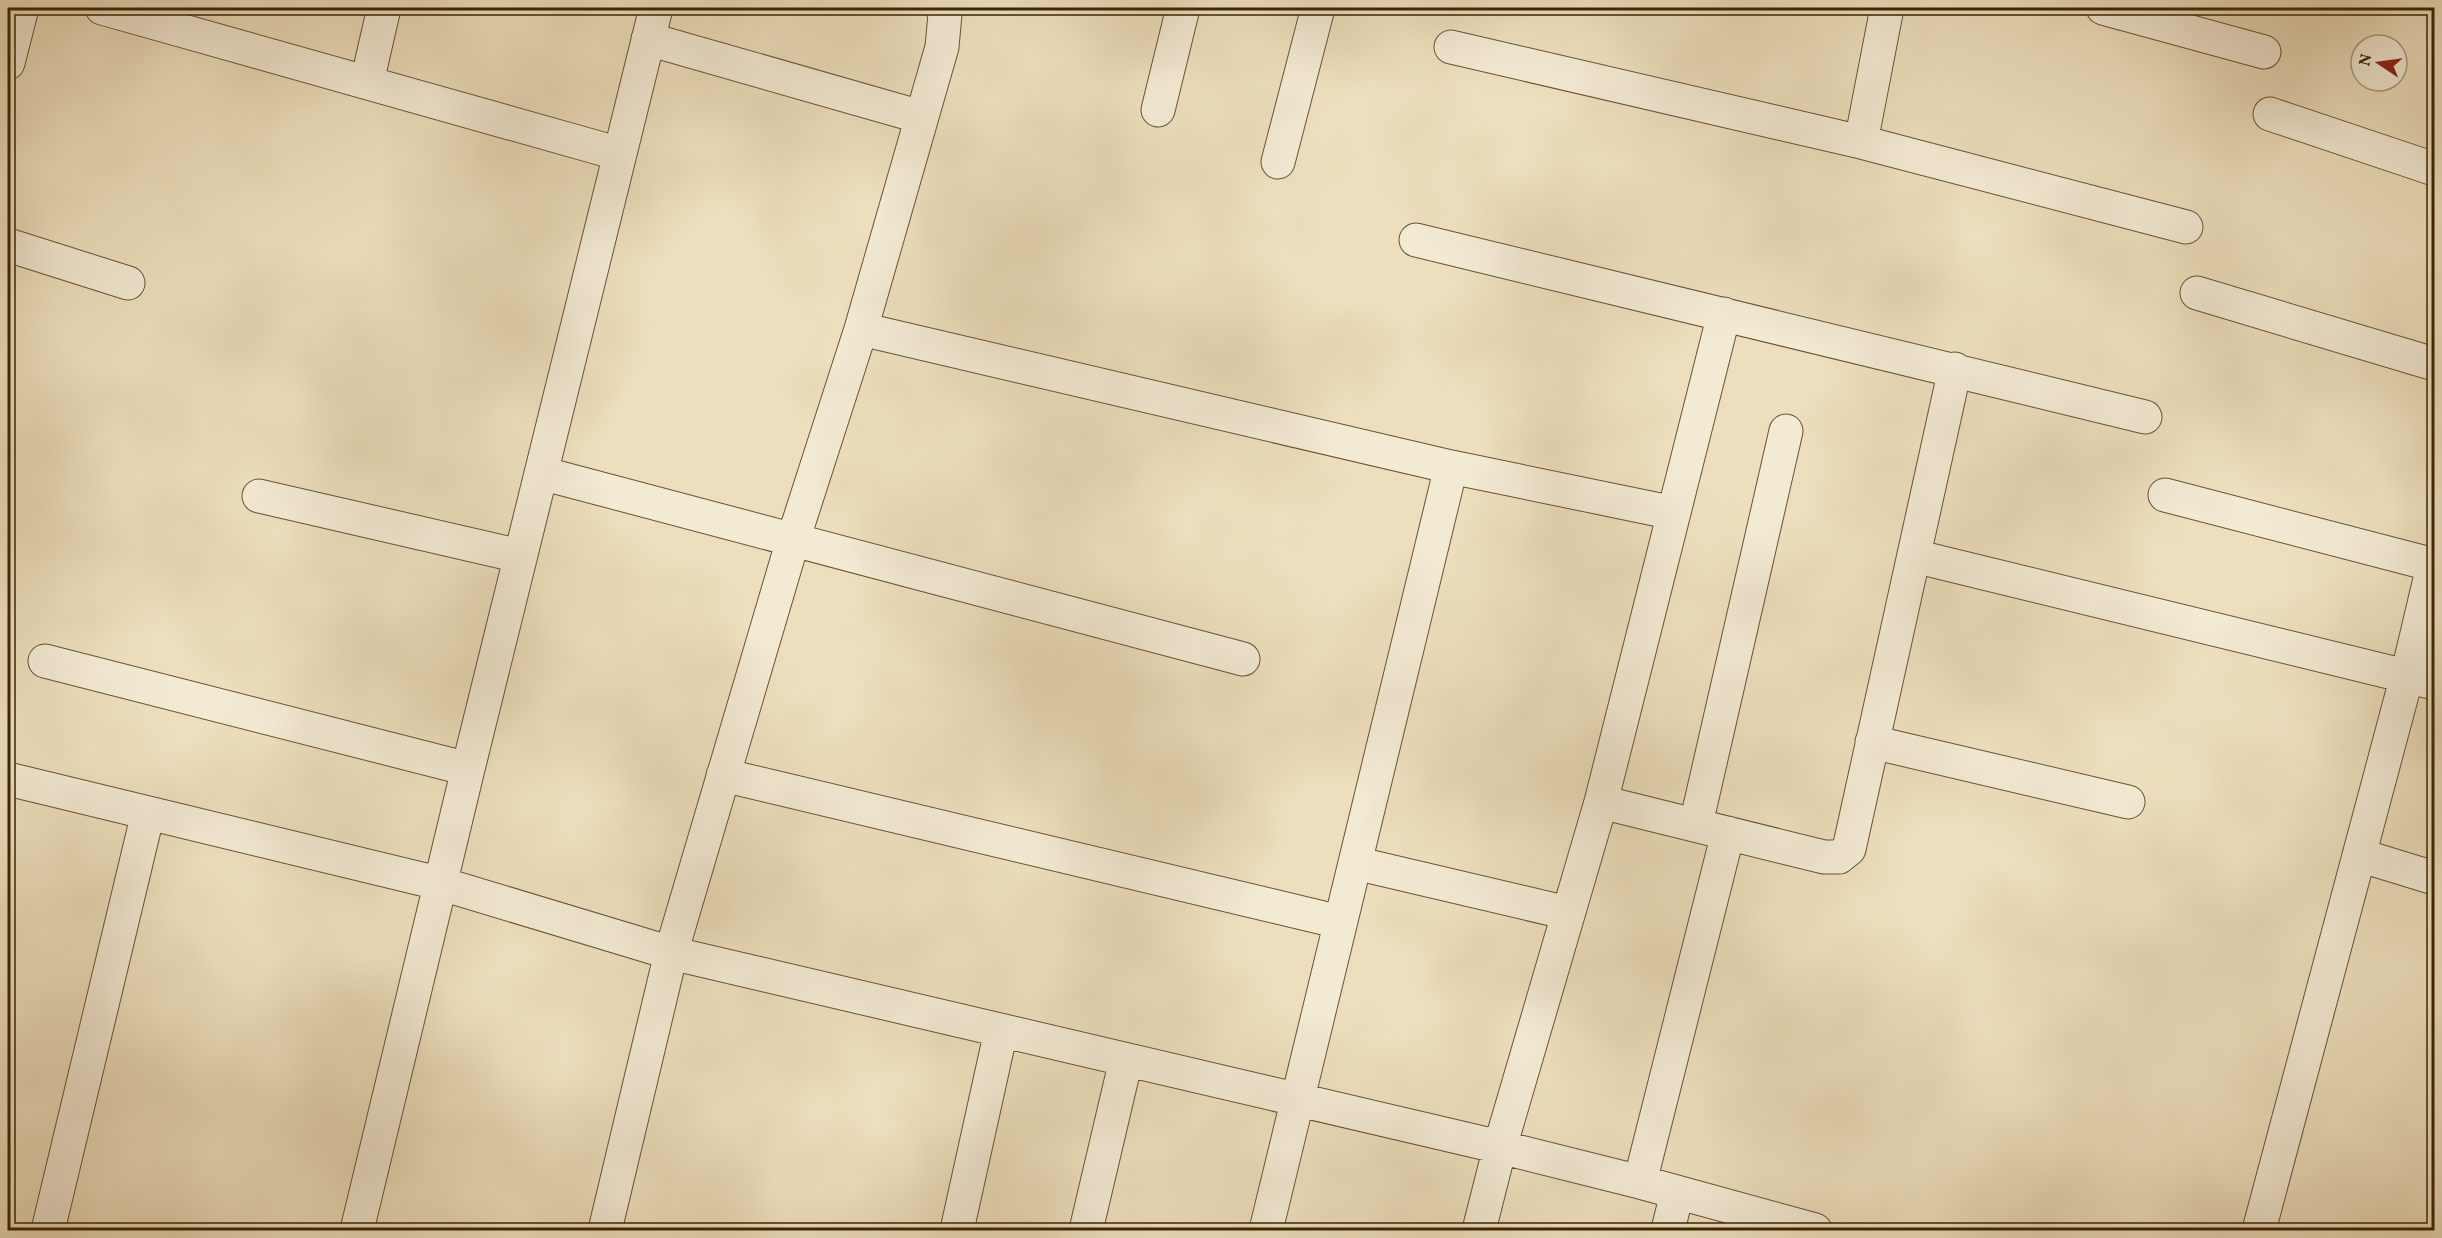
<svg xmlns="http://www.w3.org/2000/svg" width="2442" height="1238" font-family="Vollkorn,serif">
<rect width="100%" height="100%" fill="#eddfbd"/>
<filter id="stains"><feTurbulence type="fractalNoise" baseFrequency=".00333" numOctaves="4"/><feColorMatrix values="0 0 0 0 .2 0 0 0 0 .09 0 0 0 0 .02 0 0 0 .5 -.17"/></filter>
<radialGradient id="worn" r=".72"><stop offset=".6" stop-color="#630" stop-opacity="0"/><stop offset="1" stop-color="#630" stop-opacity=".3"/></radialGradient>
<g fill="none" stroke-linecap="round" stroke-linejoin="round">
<g stroke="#675333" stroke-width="35">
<path id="minor" d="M102 8 620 154
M2103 8 2264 52
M648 39 921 117
M1451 47 1861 142 2186 227
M8 63 22 8
M367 82 384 8
M1158 110 1183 8
M2270 114 2434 169
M1861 142 1887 8
M1278 162 1318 8
M1416 240 2145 417
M8 245 128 283
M2197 293 2434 364
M861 329 1451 467 1674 513
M541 473 1243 659
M2165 495 2434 565
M259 496 520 556
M1914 556 2434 683
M45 661 468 769
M1872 742 2128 802
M723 775 1340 922
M8 779 442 884 671 953 1500 1147 1640 1182 1815 1230
M1601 802 1824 857H1839L1849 849 1955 369
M1696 824 1786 431
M2359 855 2434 878
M1355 863 1568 913
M1640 1182 1728 833
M48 1230 148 813
M357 1230 468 769 656 8
M605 1230 671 953 793 540 861 329 942 47 945 14 942 8
M957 1230 1001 1031
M1086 1230 1126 1060
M1266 1230 1451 467
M1479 1230 1500 1147 1601 802 1724 314
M1668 1230 1677 1193
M2259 1230 2407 676 2434 562"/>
</g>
<use href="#minor" stroke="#f3ead4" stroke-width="33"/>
</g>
<rect width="2442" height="1238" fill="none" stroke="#eddfbd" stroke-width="30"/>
<rect x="9" y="9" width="2424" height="1220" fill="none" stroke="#3a2405" stroke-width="3"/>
<rect x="15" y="15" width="2412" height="1208" fill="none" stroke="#3a2405" stroke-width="1.5"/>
<g transform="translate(2379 63) rotate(283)"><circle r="28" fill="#f3ead4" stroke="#a99b81" stroke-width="1.5"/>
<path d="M0-4.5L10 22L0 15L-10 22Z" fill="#8f2418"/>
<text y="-9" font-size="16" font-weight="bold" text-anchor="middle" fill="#3a2405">N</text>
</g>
<rect width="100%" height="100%" filter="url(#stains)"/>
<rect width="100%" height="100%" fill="url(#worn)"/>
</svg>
